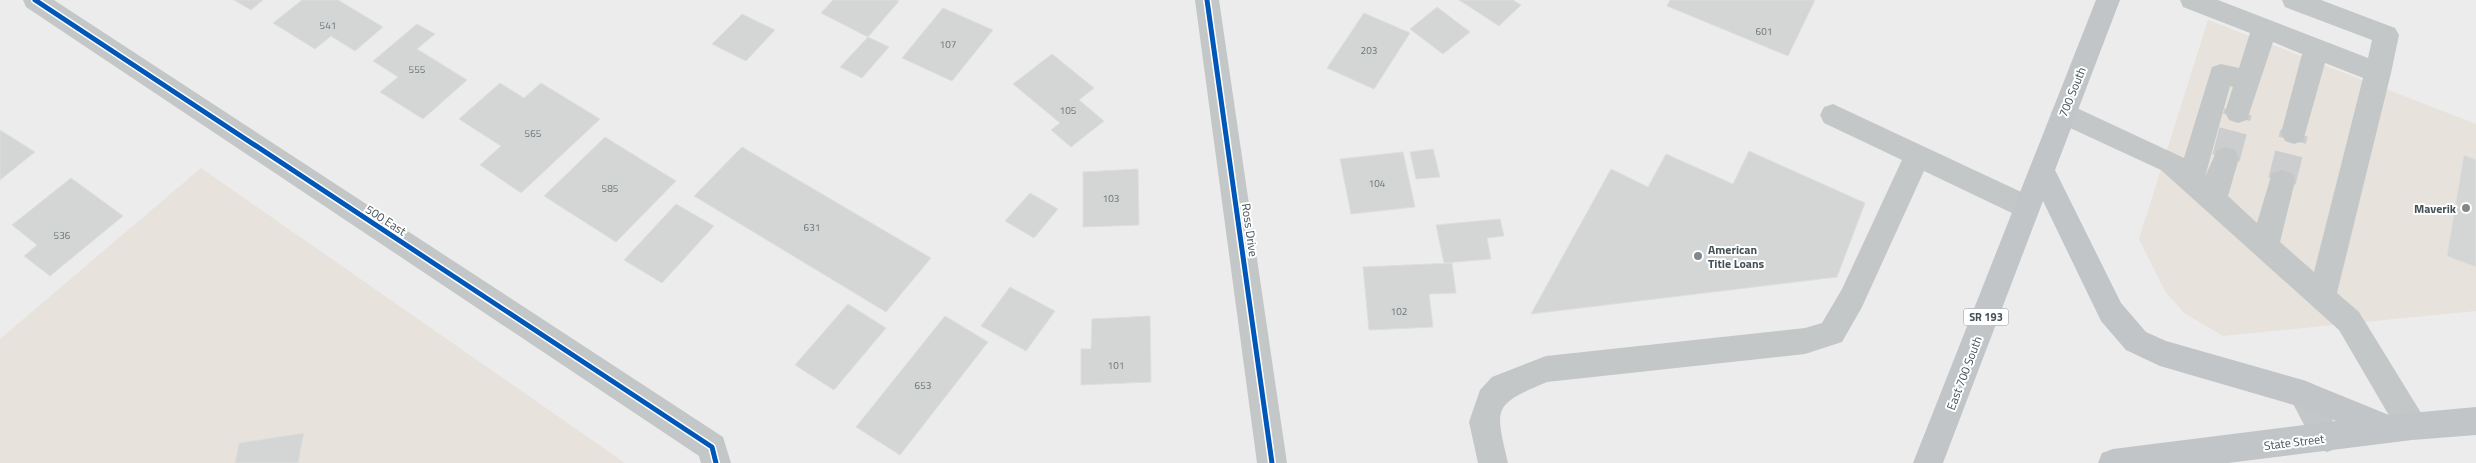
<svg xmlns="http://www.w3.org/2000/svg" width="2476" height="463" font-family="'Titillium Web',sans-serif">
<rect width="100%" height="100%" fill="#edecec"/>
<path fill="#e7e2db" d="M2208 20 2476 124V311L2223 336 2184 313 2165 291 2139 239Z
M201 168 625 463H0V339Z"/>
<path fill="#d4d5d5" stroke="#dededf" d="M234 0H263L251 10Z
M302 0H338L383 27 355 51 331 36 315 49 273 23Z
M833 0H896L899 1 868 37 821 13Z
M1459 0H1513L1521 5 1499 26Z
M1670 0H1815L1788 56 1667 6Z
M1437 7 1470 32 1443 54 1410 29Z
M943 8 993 30 952 81 902 58Z
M1364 13 1410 33 1374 89 1327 68Z
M742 14 775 30 746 61 712 44Z
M417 24 435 34 417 49 467 80 423 119 380 92 398 77 373 61Z
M868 37 889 47 862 78 840 67Z
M1052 54 1094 88 1079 100 1104 121 1071 147 1051 130 1060 123 1013 84Z
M500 83 524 98 541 83 600 119 521 193 480 165 501 146 459 119Z
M0 130 35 152 0 180Z
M605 137 676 181 616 242 544 196Z
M742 147 931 258 886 312 694 196Z
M1433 149 1440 177 1416 179 1410 152Z
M1749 151 1865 203 1837 277 1531 314 1611 169 1648 187 1666 154 1733 184Z
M1403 152 1415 207 1351 214 1340 159Z
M2464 155 2476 160V267L2447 256Z
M1138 169 1139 225 1083 227V172Z
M71 178 123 216 50 276 24 256 37 245 12 225Z
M1030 193 1058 209 1034 238 1005 221Z
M676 204 714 226 662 283 624 260Z
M1500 219 1504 236 1487 238 1491 259 1444 263 1436 225Z
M1452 263 1456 293 1429 294 1433 327 1369 330 1363 267Z
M1010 287 1055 311 1026 351 981 326Z
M848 304 886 328 834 390 795 365Z
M945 316 988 342 900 455 856 427Z
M1150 316 1151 382 1081 385V349H1091L1092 319Z
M304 433 298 463H235L239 443Z"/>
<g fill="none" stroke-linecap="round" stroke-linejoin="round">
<path stroke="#cbcdce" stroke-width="28" stroke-dasharray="28 14" stroke-linecap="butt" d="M2226 158 2238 112
M2282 181 2294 133"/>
<path fill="#c3c7c8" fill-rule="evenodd" d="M23 0H54L723 437 731 463H701L699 456 26 7Z
M1195 0H1219L1287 463H1257Z
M2180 0H2218L2368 58 2372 40 2285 7 2282 0H2321L2395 28 2399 35 2391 73 2337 293 2359 312 2423 416 2427 426 2423 436 2412 440 2401 436 2339 330 2161 170 2055 121 2051 113 2055 105 2064 102 2184 158 2212 67 2221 64 2239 68 2250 33 2183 7ZM2273 42 2302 54 2281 133 2285 141 2294 144 2303 141 2325 63 2363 78 2314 272 2280 242 2295 181 2292 173 2282 170 2272 173 2257 223 2228 196 2239 158 2235 150 2226 147 2217 150 2205 177 2230 86 2233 87 2225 112 2229 120 2238 123 2247 120Z
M1833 104 2036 199 2040 207 2036 215 2026 219 2016 215 1924 171 1862 307 1842 342 1805 354 1547 382C1492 405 1495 407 1508 463H1478L1469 422 1480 390 1492 377 1546 356 1805 328 1822 323 1842 289 1902 160 1824 123 1820 115 1824 107Z
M2303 380 2313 384 2342 438 2338 448 2327 452 2316 448 2288 394 2293 384Z"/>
<path fill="#c1c5c7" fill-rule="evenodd" d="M2096 0H2120L2055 170 2121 303 2146 332 2166 341 2303 380 2389 415 2476 407V435L2412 440 2228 463H2098L2102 453 2113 449 2336 421 2301 407 2160 366 2126 350 2101 321 2043 201 1943 463H1913Z"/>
<g stroke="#fff" stroke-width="8">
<path id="cycleway" d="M35 0 712 447 716 463
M1207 0 1272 463"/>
</g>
<use href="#cycleway" stroke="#0057b8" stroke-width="5"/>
</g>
<g fill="#7f888c" stroke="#fff" stroke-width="2">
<circle cx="2466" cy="208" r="5"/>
<circle cx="1698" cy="256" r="5"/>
</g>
<g text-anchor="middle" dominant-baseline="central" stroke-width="4" stroke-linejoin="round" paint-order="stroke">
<g font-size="10" fill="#697478">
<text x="328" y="25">541</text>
<text x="1764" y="31">601</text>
<text x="948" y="44">107</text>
<text x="1369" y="50">203</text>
<text x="417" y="69">555</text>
<text x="1068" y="110">105</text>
<text x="533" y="133">565</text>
<text x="1377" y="183">104</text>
<text x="610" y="188">585</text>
<text x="1111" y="198">103</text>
<text x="812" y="227">631</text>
<text x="62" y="235">536</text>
<text x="1399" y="311">102</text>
<text x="1116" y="365">101</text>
<text x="923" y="385">653</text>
</g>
<rect fill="#fff" stroke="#7c868a" stroke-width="1" x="1963.5" y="308.5" width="45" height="17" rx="4"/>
<g font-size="11" font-weight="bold" fill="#445258">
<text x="1986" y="317">SR 193</text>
</g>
<g font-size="12" fill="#445258" stroke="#fff">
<text transform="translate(2072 92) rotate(-68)">700 South</text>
<text transform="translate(386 220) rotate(33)">500 East</text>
<text transform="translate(1250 230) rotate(82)">Ross Drive</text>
<text transform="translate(1964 373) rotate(-69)">East 700 South</text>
<text transform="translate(2294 442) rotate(-7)">State Street</text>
</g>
<g font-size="12" font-weight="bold" fill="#445258" stroke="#fff" text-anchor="end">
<text x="2456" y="208">Maverik</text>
<text x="1708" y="249" text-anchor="start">American<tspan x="1708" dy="14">Title Loans</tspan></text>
</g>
</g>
</svg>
